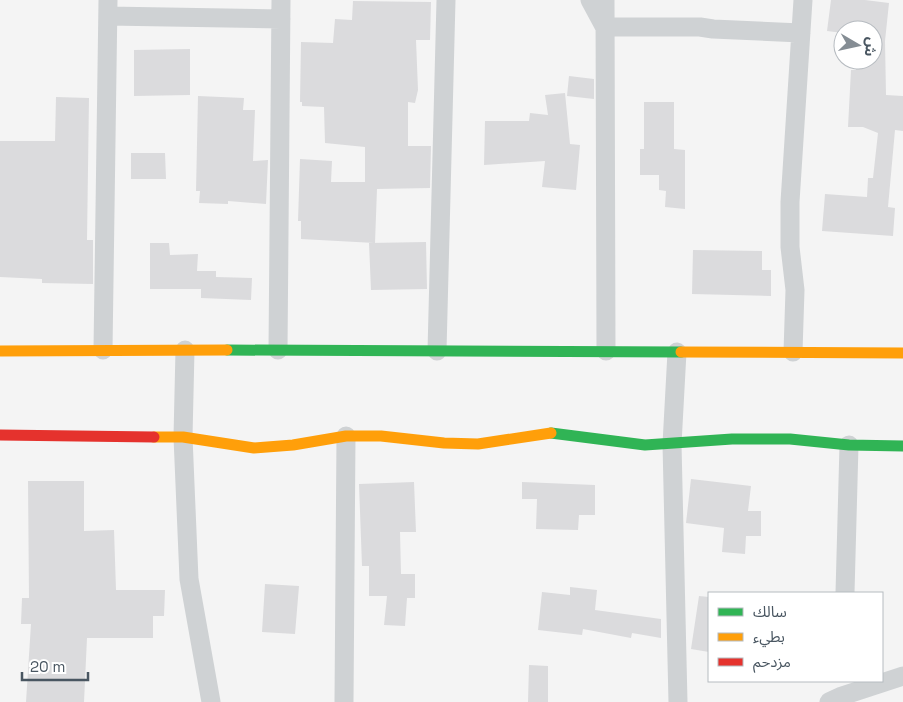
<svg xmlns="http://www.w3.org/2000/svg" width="903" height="702" font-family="'Space Grotesk','Noto Sans Arabic',sans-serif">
<rect width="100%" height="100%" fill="#f4f4f4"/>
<path fill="#dbdbdd" d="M831 0H865L889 3 885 41 886 95 903 96V131L895 130 888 207 895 208 893 236 822 231 825 194 867 197 868 178H873L878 133 863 127H848L851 70H856V60H873V30H843V33L827 31Z
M353 1 431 2 430 40H416L418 90 415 103 408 102V146H431L430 188 377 189 375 243 301 239V221H298L300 159 332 161 331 182H365V147L325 143 324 107 302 106V102H300L301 42 333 43 335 19 352 20Z
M190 49V95L134 96V50Z
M569 76 594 79V99L567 96Z
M565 93 570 144 580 145 576 190 542 187 545 161 484 165 485 121H529L530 113 548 115 545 95Z
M198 96 244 98 243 110H255L253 161 268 160 266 204 228 201V204L199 203 200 191H196Z
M56 97 89 98 87 240H93V284L42 283V279L0 277V141H55Z
M644 102H674V149L685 150V209L665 207 666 191 659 190V175H640V149H644Z
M131 153H165L166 179H131Z
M426 242 427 289 371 290 369 243Z
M150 243H169L170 255 198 254 197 271H216V277L252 278 251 300 201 298V289H150Z
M693 250 762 251V270H771V296L692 294Z
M691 479 751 486 748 511H761V536H746L745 554 722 552 724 528 686 523Z
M28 481H84V531L114 530 116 590H165L164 616H153V638H87L84 702H26L31 624H21L22 598H29Z
M414 482 416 532H400L401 574H415V598H407L405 626 384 625 387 596H369V566H362L359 484Z
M522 482 595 485V515H579L578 530 536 529 537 499H522Z
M265 584 299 586 295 634 262 632Z
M570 587 597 590 595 610 661 619V638L632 633 631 638 583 629 582 635 538 630 542 592 570 595Z
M699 596 709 597V652L691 649Z
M529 665 548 666V702H528Z"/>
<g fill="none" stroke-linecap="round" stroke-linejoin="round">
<path stroke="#cfd2d4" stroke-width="19" d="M590 0 604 26
M605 0 606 351
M108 16 281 19
M605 27H700L713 29 801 33
M103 350 108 0
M185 350 183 437 189 579 211 702
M278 350 281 0
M437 351 446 0
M677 352 672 444 678 702
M793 352 795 290 790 247V202L803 0
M845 593 849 445
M344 702 346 436
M829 702 842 696 903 676"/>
<path stroke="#30b455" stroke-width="11" d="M227 350 681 352
M551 433 645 445 732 439H790L849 445 903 446"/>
<path stroke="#ff9f0a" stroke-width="11" d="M0 351 227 350
M681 352 903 353
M154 437H183L254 448 293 445 346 436H381L444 443 478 444 551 433"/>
<path stroke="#e5322d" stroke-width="11" d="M0 435 154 437"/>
</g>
<rect x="708" y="592" width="175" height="90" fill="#ffffff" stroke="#b6bbc0"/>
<rect x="718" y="608" width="25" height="8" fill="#30b455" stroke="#b6bbc0"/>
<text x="753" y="617" font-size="15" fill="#495661">سالك</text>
<rect x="718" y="633" width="25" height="8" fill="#ff9f0a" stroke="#b6bbc0"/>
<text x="753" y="642" font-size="15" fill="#495661">بطيء</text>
<rect x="718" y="658" width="25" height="8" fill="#e5322d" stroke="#b6bbc0"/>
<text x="753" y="667" font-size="15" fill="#495661">مزدحم</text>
<g transform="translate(858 45) rotate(99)"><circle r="24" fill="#ffffff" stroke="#b6bbc0"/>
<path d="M0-4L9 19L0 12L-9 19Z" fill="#858d94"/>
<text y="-8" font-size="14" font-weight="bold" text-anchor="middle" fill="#495661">ش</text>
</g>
<path d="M22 672v8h66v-8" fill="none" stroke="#495661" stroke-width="2.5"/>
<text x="30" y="672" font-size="15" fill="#495661" stroke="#ffffff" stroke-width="4" paint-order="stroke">20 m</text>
</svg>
